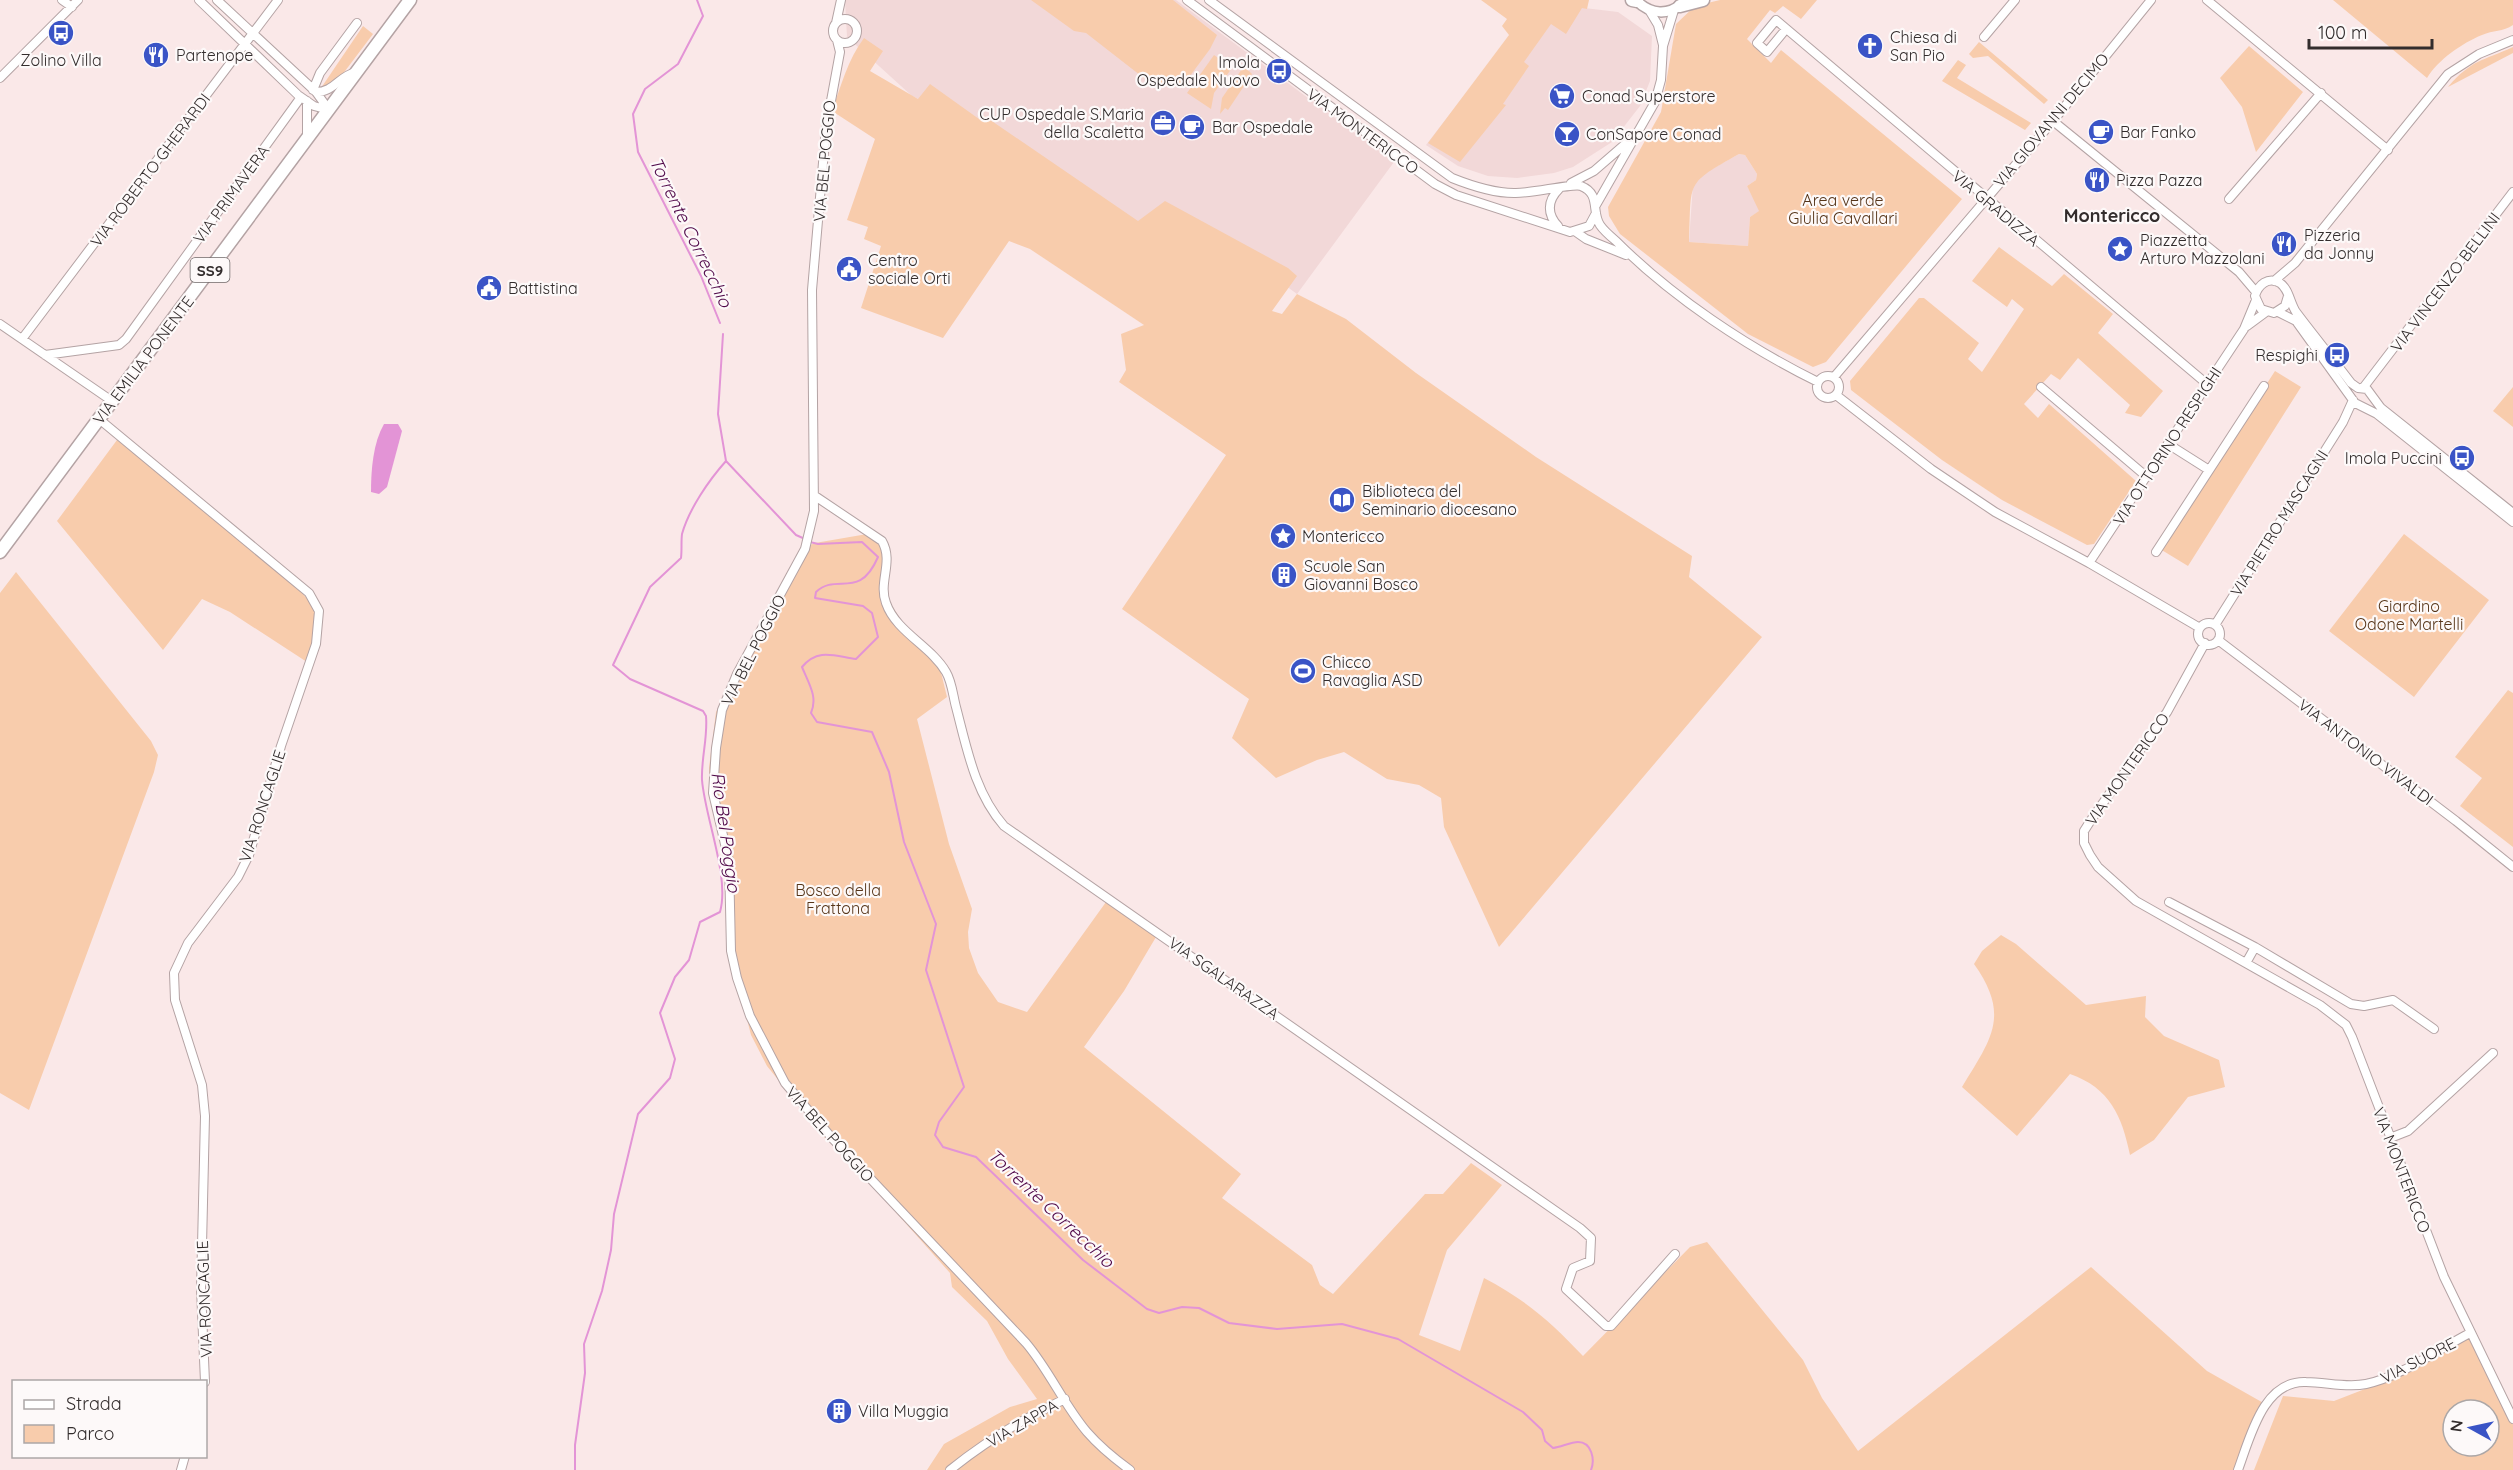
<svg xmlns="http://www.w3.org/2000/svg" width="2513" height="1470" font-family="Quicksand,sans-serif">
<rect width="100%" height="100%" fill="#fae8e8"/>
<path fill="#f2d8d8" d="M845 0H1176L1394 162 1297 294 1186 213 1155 253 959 118 912 96 847 37Z
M1559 5 1618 12 1652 36 1650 81 1640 106 1612 142 1573 167 1554 173 1517 178 1488 176 1458 166 1426 145 1476 80Z
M1739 154 1745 155 1757 174 1756 180 1747 186 1760 211 1750 217 1748 246 1689 242 1693 184 1701 175Z"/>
<path fill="#f8ccac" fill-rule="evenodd" d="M1031 0H1173L1217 35 1210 49 1181 88 1175 84 1170 87 1166 85 1154 86 1086 33 1074 31Z
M1481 0H1589L1587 9 1582 8 1566 34 1551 24 1524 62 1529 66 1503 104 1506 105 1460 162 1428 143 1509 35 1502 26 1507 19Z
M1720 0H1817L1801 19 1783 6 1775 13 1770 10 1747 39 1771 63 1781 50 1962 199 1826 362 1813 367 1748 334 1620 234 1609 216 1608 207 1661 112 1676 24 1695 6ZM1739 154 1745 155 1757 174 1756 180 1747 186 1759 211 1750 217 1748 246 1689 242C1692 180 1684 185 1739 154Z
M2333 0H2513V25C2503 32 2493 30 2482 35 2462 43 2438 60 2427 78Z
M363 26 373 34 339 79 321 88Z
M864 38 883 51 870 71 918 99 930 84 979 119 983 115 1138 221 1165 201 1288 268 1297 276 1272 311 1282 314 1297 294 1346 319 1416 373 1536 457 1692 556 1689 577 1762 637 1499 947 1444 827 1441 798 1419 785 1387 779 1344 752 1317 760 1276 778 1232 738 1249 699 1122 609 1226 455 1119 382 1126 370 1121 334 1144 325 1030 249 1009 241 943 338 861 308 881 246 864 239 868 227 847 220 875 139 832 111C841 86 848 59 864 38Z
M1979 42 2048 100 2044 104 1988 56 1973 58 1969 54Z
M2249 46 2303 92 2256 152 2242 107 2220 78Z
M2513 47V53L2448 87C2472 59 2483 61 2513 47Z
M1214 55 1232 68 1214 93 1211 109 1187 93Z
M1958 60 1966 65 1957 78 2031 123 2025 130 1942 81Z
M1244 66 1252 74 1228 110 1225 108 1220 114 1222 98Z
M1999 247 2052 286 2064 274 2113 314 2098 333 2163 391 2141 417 2125 413 2130 405 2078 358 2060 380 2051 374 2024 404 2038 418 2049 404 2136 481 2094 544 2087 545 2002 500 1942 460 1851 390 1850 381 1919 298H1924L1979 343 1968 359 1982 372 2024 309 2012 299 2007 307 1972 281Z
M2275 371 2301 387 2188 566 2160 549Z
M2513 387V427L2493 411Z
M117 440 276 566 318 610 310 664 230 612 202 599 163 650 57 521Z
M873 533 888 550 885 589 890 603 903 623 937 656 947 697 917 719 949 844 972 909 968 932 969 948 978 973 998 1002 1027 1012 1106 902 1156 937 1124 991 1084 1047 1241 1174 1222 1198 1312 1265 1320 1285 1333 1294 1425 1194H1443L1471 1163 1502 1185 1447 1250 1419 1335 1460 1351 1484 1278C1526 1300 1551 1322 1583 1356L1690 1247 1707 1242 1803 1360 1822 1398 1858 1451 2091 1267 2207 1371 2267 1405 2237 1470H927L944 1444 1010 1407 1037 1399 1008 1359 987 1321 952 1287 950 1273 851 1162 825 1138 767 1066 751 1035 727 940V875L724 850 712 802 709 768 716 712 801 549 815 543Z
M2404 534 2489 600 2414 697 2329 631Z
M16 572 151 741 158 755 154 772 29 1110 0 1093V593Z
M2508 690 2513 693V847L2460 806 2482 778 2455 757Z
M2001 935 2016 944 2086 1005 2146 996 2145 1017 2164 1036 2219 1060 2225 1087 2188 1097 2154 1140 2130 1155C2122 1116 2110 1088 2070 1074L2017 1136 1962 1087C1991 1039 2011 1016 1974 964L1982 951Z
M2474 1334 2513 1421V1470H2254L2283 1396 2334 1401 2401 1375ZM2453 1410H2489V1446H2453Z"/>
<path fill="#e394d6" d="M384 424H398L402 431 387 487 379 494 371 492C371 470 373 443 384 424Z"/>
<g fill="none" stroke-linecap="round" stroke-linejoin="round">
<path stroke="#e394d6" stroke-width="2" d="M697 0 703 16 678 64 645 89 633 114 638 152 701 276 720 323
M723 334 718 414 726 461 796 535 805 539
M810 542 818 544 862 542 878 557C859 601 837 572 816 592L815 598 863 606 872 613 878 637 856 659C834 656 818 648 802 667 809 684 818 697 811 713L817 722 872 732 889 772 904 842 936 924 926 970 964 1087 939 1122 935 1135 943 1147 976 1157 1083 1260 1147 1309 1159 1313 1182 1307 1199 1308 1229 1323 1277 1329 1342 1324 1398 1339 1523 1412 1542 1430 1545 1441 1553 1448C1561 1447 1571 1442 1578 1442 1592 1442 1595 1460 1591 1470
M575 1470V1445L585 1373 584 1344 602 1291 611 1250 614 1214 638 1114 670 1078 675 1059 660 1013 675 977 689 960 700 922 720 912C730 877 705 818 702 780 701 759 708 737 706 716L703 711 630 679 613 665 650 587 681 558C682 550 681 542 682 534 689 509 709 480 726 461"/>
<g stroke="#b4a3a4" stroke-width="10">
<path id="minor" d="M62 0 72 7
M199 0 298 95 314 106 329 110
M217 0 316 92 329 110
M1187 0 1435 184 1456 195 1570 232 1589 226 1596 213
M1209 0 1452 178C1472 186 1493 193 1514 193 1530 194 1573 183 1581 186 1601 194 1591 211 1600 225 1604 231 1610 236 1616 241 1672 297 1747 347 1818 382
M2207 0 2388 150
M1649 10 1658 25 1663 45
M833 31a12 12 0 1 1 24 0a12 12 0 1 1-24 0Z
M836 23 841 0
M1786 29 1767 52 1757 43 1776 20 2207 384
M1984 37 2015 0
M837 40 840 52 826 128 812 290 814 511 805 549 737 674 722 710 716 748 713 793 729 861 731 951 737 978 750 1016 785 1083 832 1138 1026 1343C1049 1370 1064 1405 1087 1432 1100 1447 1115 1459 1130 1470
M0 78 78 0
M313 90 320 73 357 23
M316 92C334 92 339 76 356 72
M307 101V136
M2053 121 2239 272 2256 292
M1571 183 1594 171 1631 139
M2229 199 2321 93
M1596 205 1655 102 1661 80 1663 46 1674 10
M1558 226C1547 214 1547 201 1559 189
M1576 232 1586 239 1626 255
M2274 281 2295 263 2448 74 2479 54 2513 40
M2288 296 2285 306 2274 313 2261 309 2255 296C2258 285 2268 276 2280 283 2289 289 2290 303 2296 312 2314 336 2333 359 2351 383L2358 388 2367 389 2381 408 2513 513
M2278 312 2296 321 2355 403 2377 414 2513 522
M0 324 112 401
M2247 326 2266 312
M22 339 278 0
M45 355 119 345 126 339 301 97
M1817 387a11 11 0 1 1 22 0a11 11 0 1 1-22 0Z
M1834 377 2053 121 2151 0
M2041 387 2147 477
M2363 388 2513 192
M1836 395 1931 469 1995 512 2089 563 2200 628
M99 419 309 593 319 611 316 644 281 746 249 855 238 877 188 943 174 973 175 1000 202 1085 205 1116 201 1289 205 1382
M2168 444 2209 470
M815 496 882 541C894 562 878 582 886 603 896 632 931 646 946 672 952 682 953 696 956 707 967 749 975 793 1004 826L1580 1228 1591 1238 1590 1261 1573 1268 1566 1289 1606 1326H1611L1675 1254
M2156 552 2264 386
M2089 563 2244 329 2256 300
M2198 634a11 11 0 1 1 22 0a11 11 0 1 1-22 0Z
M2215 625 2343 422 2353 400
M2218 640 2456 821 2513 867
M2205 643 2167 712 2091 820 2084 831V843L2090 855 2098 867 2136 901 2320 1005 2346 1025 2352 1037 2444 1277 2513 1419
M2169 902 2255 947
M2246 963 2255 947 2351 1004 2364 1006 2393 1000 2434 1029
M2390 1138 2408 1131 2493 1053
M181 1470 185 1456
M950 1470C985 1442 1024 1418 1065 1399
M2238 1470C2250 1438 2263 1380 2306 1382 2326 1382 2346 1388 2366 1384 2400 1377 2439 1349 2470 1333"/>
</g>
<g stroke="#b4a3a4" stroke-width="12">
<path id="tertiary" d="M1636 0C1650 15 1669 16 1684 2"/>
</g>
<g stroke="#b4a3a4" stroke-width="15">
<path id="primary" d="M0 552 410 0"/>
</g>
<g stroke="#b4a3a4" stroke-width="15">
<path id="trunk" d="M1632 0 1637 1
M1680 6 1703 0"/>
</g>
<use href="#minor" stroke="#fff" stroke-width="8"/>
<use href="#tertiary" stroke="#fff" stroke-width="9"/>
<use href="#primary" stroke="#fff" stroke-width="12"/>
<use href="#trunk" stroke="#fff" stroke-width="12"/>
</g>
<defs>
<g id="bus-disc" transform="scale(1.35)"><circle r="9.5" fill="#3a54c6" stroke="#fdf9f9"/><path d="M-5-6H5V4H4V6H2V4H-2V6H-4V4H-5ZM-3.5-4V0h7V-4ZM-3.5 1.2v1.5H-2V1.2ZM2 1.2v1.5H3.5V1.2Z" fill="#fff"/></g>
<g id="church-disc" transform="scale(1.35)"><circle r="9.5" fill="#3a54c6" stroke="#fdf9f9"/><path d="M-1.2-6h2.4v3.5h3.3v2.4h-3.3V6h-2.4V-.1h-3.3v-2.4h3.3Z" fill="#fff"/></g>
<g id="restaurant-disc" transform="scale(1.35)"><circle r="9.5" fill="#3a54c6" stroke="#fdf9f9"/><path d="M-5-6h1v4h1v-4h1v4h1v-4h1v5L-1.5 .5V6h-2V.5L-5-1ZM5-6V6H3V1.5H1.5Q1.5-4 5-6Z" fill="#fff"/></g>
<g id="supermarket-disc" transform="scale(1.35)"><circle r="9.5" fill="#3a54c6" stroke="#fdf9f9"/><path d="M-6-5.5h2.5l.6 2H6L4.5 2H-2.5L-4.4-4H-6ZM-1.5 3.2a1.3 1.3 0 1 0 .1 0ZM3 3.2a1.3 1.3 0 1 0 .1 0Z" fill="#fff"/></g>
<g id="office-disc" transform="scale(1.35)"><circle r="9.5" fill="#3a54c6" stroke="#fdf9f9"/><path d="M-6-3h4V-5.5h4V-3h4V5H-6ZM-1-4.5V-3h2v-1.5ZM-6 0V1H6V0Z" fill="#fff"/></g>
<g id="cafe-disc" transform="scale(1.35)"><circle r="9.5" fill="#3a54c6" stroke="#fdf9f9"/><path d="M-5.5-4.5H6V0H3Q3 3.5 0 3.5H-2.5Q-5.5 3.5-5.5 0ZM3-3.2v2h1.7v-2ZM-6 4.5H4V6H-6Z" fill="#fff"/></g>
<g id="bar-disc" transform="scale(1.35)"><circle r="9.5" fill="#3a54c6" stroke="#fdf9f9"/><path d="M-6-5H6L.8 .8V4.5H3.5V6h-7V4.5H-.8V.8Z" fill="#fff"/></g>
<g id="sight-disc" transform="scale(1.35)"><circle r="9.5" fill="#3a54c6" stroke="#fdf9f9"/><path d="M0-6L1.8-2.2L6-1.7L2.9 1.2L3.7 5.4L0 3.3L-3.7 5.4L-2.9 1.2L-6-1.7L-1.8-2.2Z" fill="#fff"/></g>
<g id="civic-disc" transform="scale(1.35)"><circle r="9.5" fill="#3a54c6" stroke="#fdf9f9"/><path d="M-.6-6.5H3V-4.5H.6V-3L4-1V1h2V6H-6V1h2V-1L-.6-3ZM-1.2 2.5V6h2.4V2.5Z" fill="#fff"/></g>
<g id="library-disc" transform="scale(1.35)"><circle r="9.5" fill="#3a54c6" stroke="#fdf9f9"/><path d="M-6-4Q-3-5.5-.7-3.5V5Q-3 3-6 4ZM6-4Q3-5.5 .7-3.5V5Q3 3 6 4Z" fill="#fff"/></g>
<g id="building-disc" transform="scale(1.35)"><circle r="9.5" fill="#3a54c6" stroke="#fdf9f9"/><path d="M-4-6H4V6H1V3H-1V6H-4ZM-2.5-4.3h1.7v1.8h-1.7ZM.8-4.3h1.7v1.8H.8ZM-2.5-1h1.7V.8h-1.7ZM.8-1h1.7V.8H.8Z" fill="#fff"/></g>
<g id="stadium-disc" transform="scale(1.35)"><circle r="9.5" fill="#3a54c6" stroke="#fdf9f9"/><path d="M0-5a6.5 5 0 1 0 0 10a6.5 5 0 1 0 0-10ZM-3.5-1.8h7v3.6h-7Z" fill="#fff"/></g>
</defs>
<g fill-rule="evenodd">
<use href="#bus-disc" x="61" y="33"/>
<use href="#church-disc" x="1870" y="46"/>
<use href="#restaurant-disc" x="156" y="55"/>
<use href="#bus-disc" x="1279" y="71"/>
<use href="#supermarket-disc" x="1562" y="96"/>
<use href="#office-disc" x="1163" y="123"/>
<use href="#cafe-disc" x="1192" y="127"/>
<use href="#cafe-disc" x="2101" y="132"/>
<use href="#bar-disc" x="1567" y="134"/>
<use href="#restaurant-disc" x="2097" y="180"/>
<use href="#restaurant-disc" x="2284" y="244"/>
<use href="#sight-disc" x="2120" y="249"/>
<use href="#civic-disc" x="849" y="269"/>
<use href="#civic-disc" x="489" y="288"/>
<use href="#bus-disc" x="2337" y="355"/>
<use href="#bus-disc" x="2462" y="458"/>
<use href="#library-disc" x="1342" y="500"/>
<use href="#sight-disc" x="1283" y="536"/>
<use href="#building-disc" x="1284" y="575"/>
<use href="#stadium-disc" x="1303" y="671"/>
<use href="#building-disc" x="839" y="1411"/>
</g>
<g text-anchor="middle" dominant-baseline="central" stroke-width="4.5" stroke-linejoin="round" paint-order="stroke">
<rect fill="#fdf9f9" stroke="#706a6a" stroke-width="1.5" x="190.5" y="258" width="39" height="24" rx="4.5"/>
<g font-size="15" font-weight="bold" fill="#332d2d">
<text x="210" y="270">SS9</text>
</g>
<g font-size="16" fill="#332d2d" stroke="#fdf9f9" text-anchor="start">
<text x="1890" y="37">Chiesa di<tspan x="1890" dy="18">San Pio</tspan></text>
<text x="176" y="55">Partenope</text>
<text x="61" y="60" text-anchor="middle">Zolino Villa</text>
<text x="1260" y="62" text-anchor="end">Imola<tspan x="1260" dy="18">Ospedale Nuovo</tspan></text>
<text x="1582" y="96">Conad Superstore</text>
<text x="1144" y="114" text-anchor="end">CUP Ospedale S.Maria<tspan x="1144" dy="18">della Scaletta</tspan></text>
<text x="1212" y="127">Bar Ospedale</text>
<text x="2120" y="132">Bar Fanko</text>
<text x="1586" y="134">ConSapore Conad</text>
<text x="2116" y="180">Pizza Pazza</text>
<text x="2304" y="235">Pizzeria<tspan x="2304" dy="18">da Jonny</tspan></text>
<text x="2140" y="240">Piazzetta<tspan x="2140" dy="18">Arturo Mazzolani</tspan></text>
<text x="868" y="260">Centro<tspan x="868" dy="18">sociale Orti</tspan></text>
<text x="508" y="288">Battistina</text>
<text x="2318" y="355" text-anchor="end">Respighi</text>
<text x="2442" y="458" text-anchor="end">Imola Puccini</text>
<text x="1362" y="491">Biblioteca del<tspan x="1362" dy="18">Seminario diocesano</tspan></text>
<text x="1302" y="536">Montericco</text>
<text x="1304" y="566">Scuole San<tspan x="1304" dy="18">Giovanni Bosco</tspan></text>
<text x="1322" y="662">Chicco<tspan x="1322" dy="18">Ravaglia ASD</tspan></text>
<text x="858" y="1411">Villa Muggia</text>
</g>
<g font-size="16" fill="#332d2d" stroke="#fdf9f9">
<text transform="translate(2051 120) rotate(-50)">VIA GIOVANNI DECIMO</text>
<text transform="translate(1363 131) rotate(36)">VIA MONTERICCO</text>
<text transform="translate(824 161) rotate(-85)">VIA BEL POGGIO</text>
<text transform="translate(150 170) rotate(-53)">VIA ROBERTO GHERARDI</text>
<text transform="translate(231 194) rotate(-54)">VIA PRIMAVERA</text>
<text transform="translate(1996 208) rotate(40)">VIA GRADIZZA</text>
<text transform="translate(2445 282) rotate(-53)">VIA VINCENZO BELLINI</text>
<text transform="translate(143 360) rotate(-53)">VIA EMILIA PONENTE</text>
<text transform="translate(2167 446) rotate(-57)">VIA OTTORINO RESPIGHI</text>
<text transform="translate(2279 523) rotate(-58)">VIA PIETRO MASCAGNI</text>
<text transform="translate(753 650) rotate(-63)">VIA BEL POGGIO</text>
<text transform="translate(2366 752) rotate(37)">VIA ANTONIO VIVALDI</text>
<text transform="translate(2127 769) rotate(-55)">VIA MONTERICCO</text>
<text transform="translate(262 806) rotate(-72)">VIA RONCAGLIE</text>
<text transform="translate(1224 978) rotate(35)">VIA SGALARAZZA</text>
<text transform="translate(830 1134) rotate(48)">VIA BEL POGGIO</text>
<text transform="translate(2402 1170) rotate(69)">VIA MONTERICCO</text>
<text transform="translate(204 1299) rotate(-92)">VIA RONCAGLIE</text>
<text transform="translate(2418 1360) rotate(-27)">VIA SUORE</text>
<text transform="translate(1022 1423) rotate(-30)">VIA ZAPPA</text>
</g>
<g font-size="16" fill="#57361a" stroke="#fdf9f9">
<text x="1843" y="200">Area verde<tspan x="1843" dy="18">Giulia Cavallari</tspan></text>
<text x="2409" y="606">Giardino<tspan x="2409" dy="18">Odone Martelli</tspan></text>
<text x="838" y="890">Bosco della<tspan x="838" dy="18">Frattona</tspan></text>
</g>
<g font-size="18" font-weight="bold" fill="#332d2d" stroke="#fdf9f9">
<text x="2112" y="215">Montericco</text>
</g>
<g font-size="18" font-style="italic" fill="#4f0748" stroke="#fdf9f9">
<text transform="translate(691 232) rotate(64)">Torrente Correcchio</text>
<text transform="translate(726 832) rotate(82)">Rio Bel Poggio</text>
<text transform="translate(1051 1208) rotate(43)">Torrente Correcchio</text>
</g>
</g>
<rect x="12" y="1380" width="195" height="78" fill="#fdf9f9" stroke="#aca7a7" stroke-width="1.5"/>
<rect x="24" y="1400" width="30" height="9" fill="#ffffff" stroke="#aca7a7" stroke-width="1.5"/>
<text x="66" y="1410" font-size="18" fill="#332d2d">Strada</text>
<rect x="24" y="1425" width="30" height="18" fill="#f8ccac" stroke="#aca7a7" stroke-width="1.5"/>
<text x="66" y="1440" font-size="18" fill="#332d2d">Parco</text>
<g transform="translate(2471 1428) rotate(278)"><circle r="28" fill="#fdf9f9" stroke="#aca7a7" stroke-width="1.5"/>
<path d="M0-4.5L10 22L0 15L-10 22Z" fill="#3a54c6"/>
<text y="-9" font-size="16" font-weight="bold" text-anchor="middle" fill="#332d2d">N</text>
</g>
<path d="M2309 39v9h123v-9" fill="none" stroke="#332d2d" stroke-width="3"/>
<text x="2318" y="39" font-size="18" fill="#332d2d" stroke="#fdf9f9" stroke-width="4.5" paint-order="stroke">100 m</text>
</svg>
